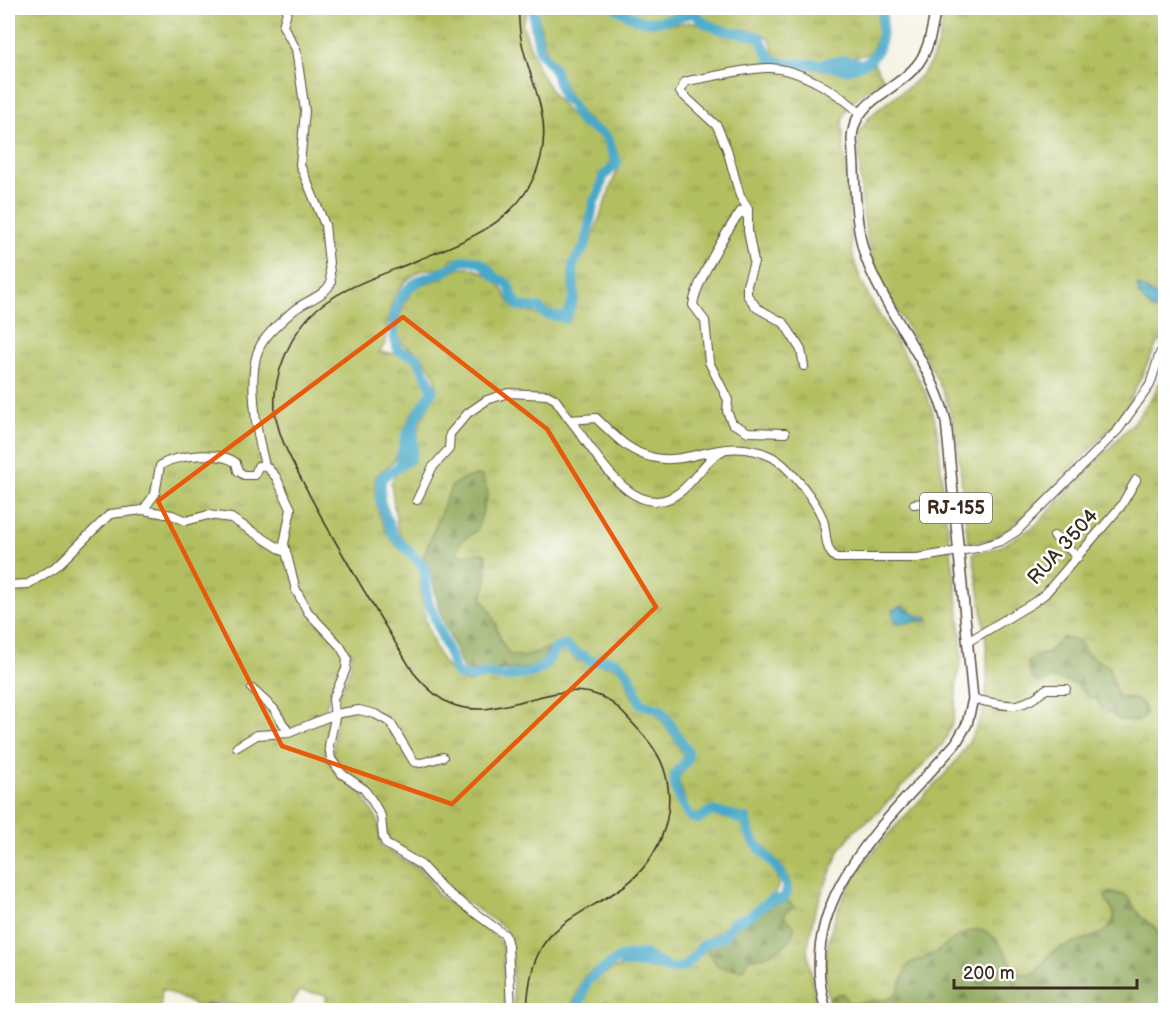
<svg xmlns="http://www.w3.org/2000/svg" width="1173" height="1018" font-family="'Balsamiq Sans',sans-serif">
<defs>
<pattern id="grass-tufts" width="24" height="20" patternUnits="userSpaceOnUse" patternTransform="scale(1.5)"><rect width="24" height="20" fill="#b2bf61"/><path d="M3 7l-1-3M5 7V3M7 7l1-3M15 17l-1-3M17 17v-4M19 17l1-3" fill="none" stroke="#929b4f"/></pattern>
<pattern id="forest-firs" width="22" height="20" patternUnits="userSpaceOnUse" patternTransform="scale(1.5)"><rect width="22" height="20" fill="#8da657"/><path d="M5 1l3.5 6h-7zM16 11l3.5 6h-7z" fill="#748747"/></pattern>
<pattern id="water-waves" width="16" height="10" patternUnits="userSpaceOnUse" patternTransform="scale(1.5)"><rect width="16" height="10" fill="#47a9c7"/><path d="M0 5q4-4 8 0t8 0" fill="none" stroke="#3c8aa1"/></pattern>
</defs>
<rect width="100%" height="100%" fill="#fff"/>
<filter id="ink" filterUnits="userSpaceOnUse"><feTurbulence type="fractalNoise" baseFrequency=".0167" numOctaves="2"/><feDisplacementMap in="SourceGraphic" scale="12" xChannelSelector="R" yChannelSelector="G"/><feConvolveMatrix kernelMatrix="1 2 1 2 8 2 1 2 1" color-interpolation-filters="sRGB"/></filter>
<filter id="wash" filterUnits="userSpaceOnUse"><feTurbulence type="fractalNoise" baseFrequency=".008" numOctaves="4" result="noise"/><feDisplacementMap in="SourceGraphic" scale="24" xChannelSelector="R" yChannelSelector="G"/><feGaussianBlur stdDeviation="1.35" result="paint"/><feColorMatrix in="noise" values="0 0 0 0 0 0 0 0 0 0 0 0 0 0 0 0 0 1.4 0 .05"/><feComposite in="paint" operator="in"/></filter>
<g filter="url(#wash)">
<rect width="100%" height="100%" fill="#f4f1e0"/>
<path fill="url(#grass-tufts)" stroke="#767440" stroke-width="1.5" d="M8 8H529L522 24 539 70 553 94 573 118 603 138 611 159 590 204 582 243 569 262V288L572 298 564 315 548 313 536 304 522 305 515 298 510 284 493 273 483 261 471 257 452 259C450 261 449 264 446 266 442 270 429 268 423 270 390 285 388 313 385 344L379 353C403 351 427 361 431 390L410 416 395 460 376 476C371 496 382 530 396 545 403 552 417 555 420 566 422 574 420 585 421 594 425 623 437 673 468 683 474 683 480 678 486 678 504 679 525 682 542 672 552 665 552 652 565 650L578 661 619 668C630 682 626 687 633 698 639 708 648 706 655 713 662 720 685 753 684 761L672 774 671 783 685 817 697 822 712 814 741 822C748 846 796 875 771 898L706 939 680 967H673L646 951 621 954 584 976 570 1010H514L511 953 506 929 444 887 390 845 385 831 384 817 333 757 336 703 351 665V655L346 649 326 707 328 723 325 755 337 775 354 786 364 798 378 821 381 846 416 868 430 881 438 895 498 938 503 948 505 1010H326V995L299 991 289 1010C280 1010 269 1011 260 1010 237 1008 220 998 197 1006L162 989 160 1010H8Z
M549 8H611L627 19 652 25 694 22 719 32 752 38 757 41 767 61 777 65 845 72H854L874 63 884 80C867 90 846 101 842 122L852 251C862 304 909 350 929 401 941 430 940 468 944 500 950 552 961 607 962 659 949 691 965 708 942 745L874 816 854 831 840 849 815 910 807 950 817 1010H625L606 1001 603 1010H578L588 985 614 968 630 965 649 969 684 971 688 969 705 946 726 938 736 925 752 919 769 906 787 900C803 873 760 850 750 830 748 826 749 821 748 816L712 808 696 817 690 814 678 779 687 765 691 751 663 709 644 702 635 680 624 664 607 657H591L565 641C544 646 549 659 534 668L471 672 463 669 439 610 430 569 400 535 397 527 391 483 396 474 414 461C418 448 416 432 421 420 435 390 447 389 423 358 416 349 404 349 398 339 396 322 404 294 419 286 426 282 434 282 441 278 452 272 462 265 475 269 484 272 495 280 501 287 505 292 506 299 510 303 517 310 561 323 570 320L578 299 577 265 590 243 619 165V157L609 135 583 116 566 90 556 64 547 55 538 16 539 12Z
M623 8H878V36L871 52C856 61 789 65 774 55L771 41 765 35 746 29 725 28 706 21 695 10H689L675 17 658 19 641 18Z
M945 8H1165V337L1157 344 1122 416 1037 505 1009 529 991 540 969 543C960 497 963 445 946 400 928 352 891 310 874 263 860 227 861 175 858 137 869 104 907 96 926 69 939 51 941 29 945 8Z
M1165 367V1010H832C824 987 824 962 829 939 841 880 883 839 923 797 947 773 969 749 981 716 996 669 980 602 973 554L1002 546 1035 526 1134 422 1155 393Z"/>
<path fill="url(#forest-firs)" stroke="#64683a" stroke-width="1.5" d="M479 475 482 476 488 493 477 530 460 542 457 552 459 555 483 553 487 556 486 584 482 599C497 614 495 638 510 655L524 657 549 648 541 664 534 668 471 672 463 669 439 610 430 569 423 558 451 487 462 479Z
M1063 637 1079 641 1088 655 1108 666 1118 697 1134 699 1143 704 1145 713 1142 719 1132 722 1119 719 1102 708 1096 699 1088 696 1075 683 1051 678 1041 683 1032 678 1028 666 1029 660 1051 650Z
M1112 892 1127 896 1140 916 1156 928 1165 950V1010H832L828 1000 837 994H843L849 1004 889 999 897 992 909 964C916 960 924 959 931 955 946 948 966 923 985 931 999 937 1009 961 1017 973L1031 975C1042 969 1044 957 1054 951 1068 941 1112 939 1114 917 1115 908 1106 904 1105 896Z
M787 900 794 907 786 911 784 917 794 926C793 947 766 958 750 958L742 970 718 966 708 951V945L726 938 736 925 752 919 763 908Z"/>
<path fill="url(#water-waves)" stroke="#416a72" stroke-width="1.5" d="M1137 285 1162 299 1163 308 1153 311 1140 296Z
M903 606 918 616 928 617 929 620 896 624 892 610Z"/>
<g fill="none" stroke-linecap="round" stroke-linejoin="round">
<path stroke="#47a9c7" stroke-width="10" d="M534 8V21L540 52 553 67 564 98 571 103 580 121 606 136 617 163 603 177 599 193 594 201 585 246 573 264 574 297 566 318 545 314 539 308 519 306C512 300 512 294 509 286 506 281 498 280 494 276 489 272 487 266 481 263 464 254 456 266 443 272 435 276 425 277 417 282 394 296 388 328 399 351L417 357 433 390 414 420 413 450 410 459 381 478 380 501 393 535 424 567 428 601 457 674 471 678 487 674 503 677 532 673 545 666 556 648 565 645 578 655 585 656 589 661C595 662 601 660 608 660 628 661 634 689 641 704L661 710 688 752C688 766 677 767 675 776 672 788 684 808 690 817L699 819 711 811 732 815 738 819 746 818C745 848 785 861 787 892L783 899H772L750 916 734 922 724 936 704 944 685 967 668 969 644 954 620 957 587 981 578 1006 572 1010
M616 8C648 30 660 21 694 13L706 24 722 30 760 37 770 59 787 64H822L843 60 862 64C884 57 883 27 882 8
M825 65 846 70 861 65
M400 465 405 438 412 425
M623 963 664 965"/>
</g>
</g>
<g filter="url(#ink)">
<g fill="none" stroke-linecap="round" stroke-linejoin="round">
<g stroke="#57483b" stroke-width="10">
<path id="minor" d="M748 216 741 211C727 230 696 282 693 305L705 321 709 362 728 400 727 411 732 423 748 432 785 433
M804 366 801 350 784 323 757 308 747 295V285L754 262 748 231V209L740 196 727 149 717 126 680 92 685 82 692 80C715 77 749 67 770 68 800 69 839 93 860 113
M570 420C594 448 633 528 680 492 696 480 705 459 724 450
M265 465C257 437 245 368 262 343 269 331 284 319 294 310 306 301 324 296 331 283L325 225 300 165 305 111 296 49 283 26 288 8
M417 500 432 468 449 449 450 434 468 413 487 400 508 393 547 395 555 399 570 420 596 418C613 434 627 451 651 457 689 468 724 433 772 457 789 466 817 502 823 520 827 532 824 550 836 558H917L977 548 1001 541 1017 531 1118 430 1150 385 1160 353 1166 347
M914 504 955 499
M143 510 172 515 186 521 208 515 231 518 285 552
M1054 536 1078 557
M8 585 28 584 57 566 110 514 143 510 155 494 160 466C173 454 223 451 236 463L238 471 244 475H255L258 466 265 465 276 477 291 509 284 544 296 590 308 612 340 646 347 658 346 669 333 699 335 718 329 745 331 759 342 774 364 789 373 802 381 816 383 837 386 844 421 865 445 891 505 935 508 945 511 1010
M969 641 1033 603 1045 594 1121 506 1136 480
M252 689 274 709 289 733
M973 699C1006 705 1019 713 1046 689H1066
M237 747 257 735 289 733 335 714 359 710 375 714 390 722 414 762 421 763 443 757
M200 1010 211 1007 242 1010"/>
</g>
<g stroke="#57483b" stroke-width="12">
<path id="major" d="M826 1010C792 897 890 820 956 743L967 724 973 699 946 421C932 364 891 320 869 266 853 229 856 180 852 140 852 100 896 92 917 65 930 49 932 27 936 8"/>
</g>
<use href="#minor" stroke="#fff" stroke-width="8"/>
<use href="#major" stroke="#fff" stroke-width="9"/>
<path stroke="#3b2a1e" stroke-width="1.5" d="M519 8C515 72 567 115 531 183 509 226 460 243 418 260 387 273 351 284 323 304 290 329 266 385 278 426 284 450 299 473 310 496 342 556 378 614 413 672 423 684 436 698 451 704 506 727 572 660 621 711 637 728 657 747 664 769 679 816 657 865 617 891 594 906 563 919 546 941 532 958 528 989 527 1010"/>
</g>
</g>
<path fill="none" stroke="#e8590c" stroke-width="4.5" stroke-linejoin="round" d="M403 317 547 429 656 607 452 804 282 746 158 501Z"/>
<g text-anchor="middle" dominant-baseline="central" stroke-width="5" stroke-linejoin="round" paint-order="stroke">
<rect fill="#fff" stroke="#766a62" stroke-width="1.5" x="920" y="493" width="72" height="30" rx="4.5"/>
<g font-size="18" font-weight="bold" fill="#3b2a1e">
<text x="956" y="508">RJ-155</text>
</g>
<g font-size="20" fill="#3b2a1e" stroke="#fff">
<text transform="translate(1063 547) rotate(-48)">RUA 3504</text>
</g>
</g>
<rect width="1173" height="1018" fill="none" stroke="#fff" stroke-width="30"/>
<path d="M954 979v9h183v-9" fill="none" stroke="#3b2a1e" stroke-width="3"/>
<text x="963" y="979" font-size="18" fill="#3b2a1e" stroke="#ffffff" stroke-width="4.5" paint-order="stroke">200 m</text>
</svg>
